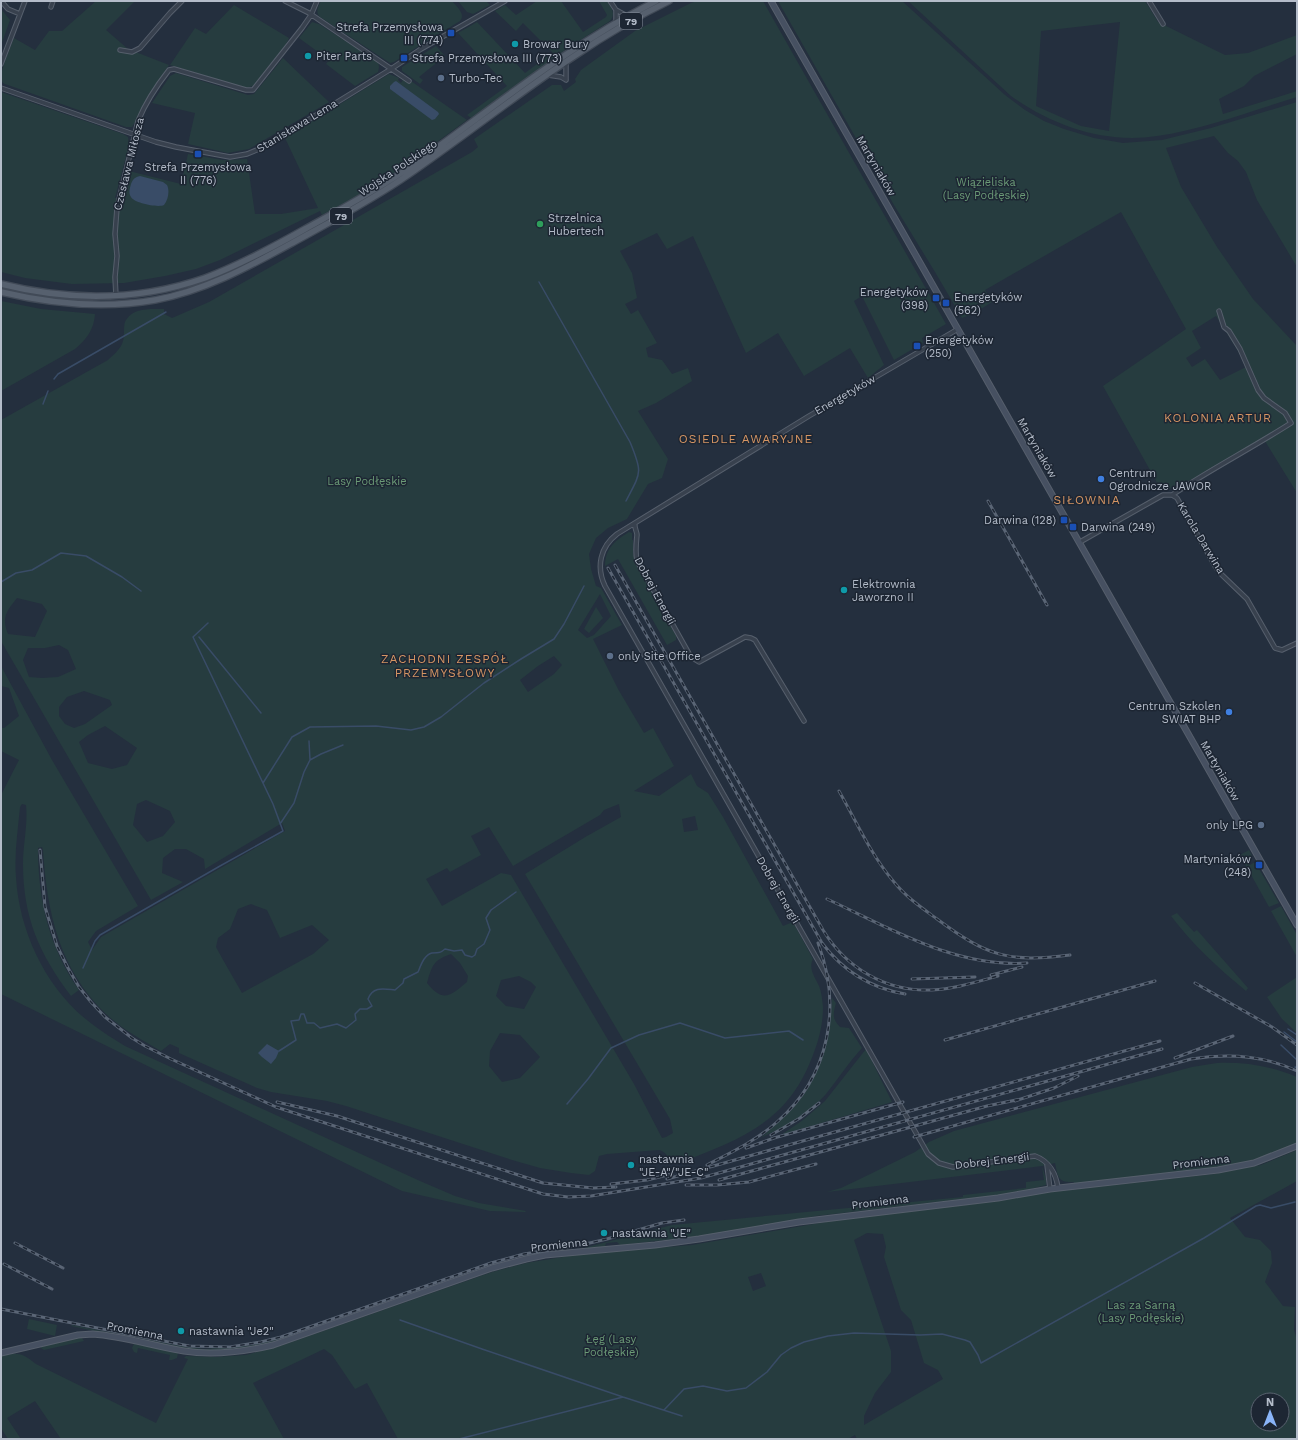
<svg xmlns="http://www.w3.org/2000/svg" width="1298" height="1440" font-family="'Work Sans',sans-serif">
<rect width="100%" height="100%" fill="#242f3e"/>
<path fill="#263c3f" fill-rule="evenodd" d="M96 1H135L106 30 128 49 169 65 147 99 135 122 132 127H126L8 85C4 84 2 83 1 79 0 71 11 46 14 38L35 50 49 31H62Z
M321 1H452C457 7 466 14 460 21L419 46 394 62 390 63 320 17C315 12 318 7 321 1Z
M458 1H486L490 5 473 14 467 12Z
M537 1H561L583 32 606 17 607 15 599 1H607C612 8 616 14 610 21L565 50 471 118 467 115 507 86 458 33 477 22 525 73 549 55 551 56 553 53 523 23 516 31 495 11 505 5 516 15Z
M697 1H763L946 324 922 338 923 343 894 360 862 296 854 301 884 365 868 378 850 348 804 376 778 333 746 353 693 236 667 249 657 233 620 251 632 273 637 298 625 304 631 314 638 310 657 343 646 348 648 357 662 360 672 374 688 368 692 381 656 403 638 411 668 459 662 478 648 484 627 519 608 528 596 538 589 554 591 569 596 586 601 588 622 625 593 639 618 689 644 733 653 728 674 766 634 791 659 796 691 774 697 786 708 793 723 817 783 926 793 922 813 959C808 969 815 977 819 986 822 993 822 1000 823 1007 823 1026 818 1043 811 1060 786 1123 740 1139 682 1162 666 1165 671 1153 659 1150L607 1154 599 1156 595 1171 589 1175 571 1173 540 1168 512 1160 346 1106 327 1101 271 1092 257 1088 179 1053V1048L170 1044 161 1051C142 1040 122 1029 106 1014 59 969 47 912 43 850L42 847 38 848C38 900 49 947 79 990L71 996C39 954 23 917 23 864 23 844 28 825 26 805L22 804 20 807C18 830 14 854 16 877 19 932 47 991 92 1024 102 1032 114 1039 125 1046L420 1181 455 1196 479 1203 526 1211 525 1212 490 1211 402 1191 1 994V795L19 760 1 751V728H4L19 716 9 688 1 686V666L52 760 138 906 96 931 88 942 92 950 101 937 285 831 282 823 205 869 204 859 186 849H175L163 858 162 873 183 882 151 900 1 641V420L108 360C113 355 121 349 123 341 125 335 123 328 125 322 132 307 151 309 164 309V314L172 318 209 302 472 152 478 147 474 139 552 85H561L564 91 576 82 575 79 581 70 635 31 691 3ZM600 594 611 616 594 635 587 638 578 630ZM17 598 42 604 47 611 35 637 8 634C1 617 7 611 17 598ZM59 645 68 650 76 669 58 677 42 678 29 677 23 660 28 648H45ZM554 656 562 665 554 674 528 692 520 680 538 666ZM84 691 110 700 112 705 85 724 74 728 65 724 59 716V707L67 697ZM105 726 137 748 127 765 112 769 88 763 79 742 88 735ZM146 800 170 811 175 822 163 836 147 842 133 825 137 804ZM619 804 621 817 587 836 525 874 670 1119 673 1133 666 1137 662 1138 634 1084 511 875 501 873 442 906 426 879 447 868 450 872 481 855 471 836 489 827 513 866 600 815 604 810ZM695 816 698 830 684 832 682 819ZM251 904 267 910 280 938 312 925 329 940 313 954 242 993 222 958 216 947 218 938 230 929 238 909ZM451 954 460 963 468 976 467 982C450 996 443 1003 427 983 432 966 433 960 451 954ZM519 976 531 982 536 987 524 1009 506 1006 496 996 501 980ZM500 1033 520 1035 540 1057 520 1078 502 1082 489 1066 490 1051Z
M778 1H902L1005 95 1025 110 1044 121 1064 129 1094 138 1123 143 1162 140 1211 128 1297 102V267L1257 200 1246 172 1238 161 1228 153 1214 136 1166 148 1181 187 1217 247 1253 299 1296 345 1297 348V493L1265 441 1212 471 1166 490 1160 488 1103 386 1186 329 1121 212 985 290 992 302 973 314 962 318 935 272 894 205ZM1216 316 1238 351 1246 367 1220 380 1205 359 1192 367 1186 358 1201 348 1192 331Z
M908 1H1145L1158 22 1225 55 1248 53 1297 35V54L1254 76 1244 86 1219 99 1223 114 1297 91V97C1251 111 1204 129 1157 136 1105 144 1053 126 1011 96ZM1120 22 1109 131 1081 126 1036 106 1041 31Z
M234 5 289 38 285 46 253 86 246 88 170 65 195 28 206 34Z
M1 9 10 20 1 45Z
M312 22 319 24 378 62 379 67 378 72 355 86 326 64 329 60 299 38Z
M436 46 445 56 419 77 423 80 420 84 402 71V67Z
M283 58 329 102 249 149 228 153 188 144 195 113 152 103 170 76 176 73 248 95 254 94Z
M389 74 399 78 398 80 401 83 404 78 408 79 467 120 396 172 358 196 322 215 320 211 220 260 196 269 165 276 124 283 72 284 25 278 1 272V92L123 134 128 137 129 145 115 198H122L129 171 181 184 188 154 223 160 247 159 255 214H281L318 208 285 138Z
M1 301 41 309 95 314C94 329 87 339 75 349L1 391Z
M629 532 632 533V540H633V553L635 563 676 636V640L667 645 618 559 605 566C605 548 616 540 629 532Z
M596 607 603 618 589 633 584 629Z
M1249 850 1252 856 1247 859 1250 865 1255 862 1279 903 1269 907 1240 855Z
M1281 906 1297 935V957L1271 911Z
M1177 913 1194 932 1197 930 1248 988 1246 991C1218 968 1193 945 1171 916Z
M1297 977V1033L1282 1019 1267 997Z
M832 998 836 1003C833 1014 832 1019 840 1027L849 1028 862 1048C849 1062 838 1079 826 1094 809 1113 786 1127 762 1137 772 1127 784 1118 794 1107 821 1077 830 1038 832 998Z
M866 1049 892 1102 781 1135 803 1120 825 1101Z
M1217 1063C1245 1062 1271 1066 1297 1077V1143L1255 1160 1233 1165 1074 1184V1182C1058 1183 1058 1177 1055 1163L1042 1166 1046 1179V1185L1015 1193 816 1216 711 1235 620 1245 617 1242 606 1243 605 1247 576 1250 672 1225 963 1197V1195L1026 1188V1182L1044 1180 1042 1166 827 1192 841 1188 860 1179 915 1152 929 1142 954 1131 1192 1067Z
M1297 1150V1181L1230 1218 1245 1237 1260 1240 1271 1251 1272 1263 1265 1282 1283 1306 1295 1307 1294 1330 1297 1340V1439H857L855 1435 848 1439H398L367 1383 355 1389 332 1355 324 1349 253 1383 284 1439H61L35 1401 7 1418 21 1439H8L1 1428V1356C18 1352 22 1353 36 1364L156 1423 188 1359 184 1358 186 1356 216 1357 246 1355 283 1345 492 1272 526 1263 581 1254 692 1245 831 1221 998 1201 1042 1193 1214 1174 1261 1165ZM867 1233 883 1234 886 1247 884 1257 901 1310 911 1320 924 1363 938 1370 943 1379 864 1425V1416L875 1393 891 1372V1351L854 1240ZM761 1273 766 1286 753 1291 748 1277ZM1258 1400H1282V1424H1258Z
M29 1319 57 1325 55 1336 27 1329Z
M72 1325 175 1345 204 1349 246 1346 262 1343 295 1334 263 1345 248 1348 206 1351 174 1347 71 1326Z
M78 1338H82L84 1341 44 1350 41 1348V1346Z
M134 1344 176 1352 178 1353 177 1358 172 1360H169L170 1355 138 1348 137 1353 134 1352 132 1348Z"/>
<path fill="#394c67" d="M396 81 438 112 439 114 435 119 432 120 390 89V86L394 82Z
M140 176 163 182 167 185C170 191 168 200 164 205 158 208 134 203 131 197 128 193 130 188 131 184 133 179 135 177 140 176Z
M267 1044 279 1051 276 1058 271 1064 262 1057 258 1053Z"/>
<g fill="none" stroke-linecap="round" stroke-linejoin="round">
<path stroke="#394c67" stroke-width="1.5" d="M539 282 630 442C643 473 641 472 626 501
M54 379 58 374 166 312
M43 404 48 391
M1 582 16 573 32 570 61 553 86 556 122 577 141 591
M199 637 261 713
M310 760 321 754 343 745
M263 783 292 737 310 727 376 726 411 730 424 727 441 717 484 683 521 659 554 639 564 624 584 586
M280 824 294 803 304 772 310 760 309 741
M83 968 95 941 100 935 220 866 283 831 273 804 193 637 208 623
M1288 1029 1297 1035
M1284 1032 1297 1042
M1281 1045 1297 1060
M279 1051 296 1040 291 1021 299 1020 301 1014H304L307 1023H314L320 1028 337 1024 346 1028 356 1020 355 1014 360 1009H367L372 1006 368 999C373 986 384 989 395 990L403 983 404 979 418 972C421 965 424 955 432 953 439 952 439 954 445 949L454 951 462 950 465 955 472 957 475 955 477 949 484 944 490 930 486 918 491 910 516 892
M1295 1067 1297 1068
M567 1104 588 1079 611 1048 639 1035 680 1023 725 1038 789 1031 803 1040
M400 1320 482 1349 623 1397
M664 1410 684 1389 703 1386 727 1391 746 1388 767 1372 781 1355 791 1348 804 1342 828 1336 854 1333 920 1335 942 1334 965 1340 970 1342 978 1355 981 1363 1204 1238 1256 1206 1260 1205 1271 1208 1295 1202
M459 1439 623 1397 682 1416"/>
<g stroke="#565f6c" stroke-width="5.5">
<path id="street" d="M1 1 8 9 20 14
M285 1 309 13 409 81
M610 1 616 10 627 16
M1149 1 1163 24
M51 7 53 1
M616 10V22
M120 50 132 52 140 48 170 13 182 1
M566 62V80
M1 64 25 1
M548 75 561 77 566 80
M1 88 156 142 176 147 230 157 247 154 264 147 391 69 421 49 505 1
M116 296 115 277 117 256 115 234 117 208 138 121C145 104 158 84 169 70L174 69 246 90H253L302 28 311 15 317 1
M958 329 809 416 617 534C600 547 596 567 605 586L928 1154 939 1163 953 1167 1035 1156C1049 1161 1056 1174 1058 1188
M1172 495C1211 469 1252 448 1291 423L1285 413 1264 398 1258 390 1240 349 1229 331 1224 327 1219 311
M635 523C634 528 637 531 637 535 636 545 635 552 637 561L691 657 699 662 745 637 751 638 755 640 804 721
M1080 542 1163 495H1172L1177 498 1215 566 1221 574 1247 599 1275 648 1282 650 1297 643
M1047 1165 1050 1189"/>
</g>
<g stroke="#565f6c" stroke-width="7">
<path id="secondary" d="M771 1 1297 925
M1 1353 78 1335 93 1334C123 1336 153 1346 184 1351 214 1356 243 1352 273 1345L492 1268 526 1259 545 1255 655 1245 699 1239 799 1222 998 1198 1050 1189 1218 1170 1254 1163 1297 1146"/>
</g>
<g stroke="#414a57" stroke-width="8">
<path id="primary" d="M1 284C69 301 139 301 205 278 240 265 273 247 305 229 341 209 377 190 410 167 491 110 567 46 656 1
M1 292C52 304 103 309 155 300 205 291 250 266 294 242 332 221 372 200 408 175 494 116 574 47 669 1"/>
</g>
<use href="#street" stroke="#38414e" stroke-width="3.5"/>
<use href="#secondary" stroke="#465061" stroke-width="5"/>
<use href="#primary" stroke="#56606e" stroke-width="5.5"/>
<g stroke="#5a6575" stroke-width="3">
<path id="rail" d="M988 501 1047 605
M615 565 823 930C846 968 886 992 932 990 954 989 976 982 998 976
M608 568 822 943C843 971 870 988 905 994
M839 791C856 821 871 855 894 882 906 897 922 908 937 919 987 956 1008 963 1070 955
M40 850 45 907 57 946 68 968 79 987 91 1002 105 1017 132 1038 145 1046 171 1059 276 1107 543 1194 568 1197 591 1196 701 1178 1162 1049
M827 899C890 928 955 968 1027 963
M991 975 1022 967
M912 979 975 977
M1195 983 1272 1027 1297 1045
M945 1040 1155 981
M1175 1058 1233 1036
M1015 1101 1054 1088 1078 1076
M277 1102 337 1116 543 1183 593 1188 616 1187
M771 1135 800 1118 819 1103
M914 1137 1191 1059C1227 1053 1263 1055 1297 1071
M746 1148 774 1138 903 1102
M707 1165C732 1152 757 1140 777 1122 830 1076 842 1006 818 943
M667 1179 1160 1041
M719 1180 987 1106 1021 1099
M611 1184 647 1180 672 1174
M686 1185H717L749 1182 816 1164
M15 1243 63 1268
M4 1264 52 1289
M1 1309 189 1346 230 1347 261 1342 281 1337 491 1263 524 1254 581 1245 607 1239 662 1223 684 1220"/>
</g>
<use href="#rail" stroke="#1d2633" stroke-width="1.5" stroke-dasharray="4.5" stroke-linecap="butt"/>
</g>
<g fill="#1a4fb4" stroke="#1d2633" stroke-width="1.5">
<rect x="447" y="29" width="8" height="8" rx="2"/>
<rect x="400" y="54" width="8" height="8" rx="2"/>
<rect x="194" y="150" width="8" height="8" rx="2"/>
<rect x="932" y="294" width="8" height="8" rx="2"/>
<rect x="942" y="299" width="8" height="8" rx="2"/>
<rect x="913" y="342" width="8" height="8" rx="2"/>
<rect x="1060" y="516" width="8" height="8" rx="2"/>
<rect x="1069" y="523" width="8" height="8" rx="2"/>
<rect x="1255" y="861" width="8" height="8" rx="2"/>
</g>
<g fill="#0f9aa8" stroke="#1d2633" stroke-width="1.5">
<circle cx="515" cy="44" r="4"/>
<circle cx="308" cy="56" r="4"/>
<circle cx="844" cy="590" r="4"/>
<circle cx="631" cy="1165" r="4"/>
<circle cx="604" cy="1233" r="4"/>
<circle cx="181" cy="1331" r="4"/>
</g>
<g fill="#5c6f8a" stroke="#1d2633" stroke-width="1.5">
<circle cx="441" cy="78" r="4"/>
<circle cx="610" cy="656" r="4"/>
<circle cx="1261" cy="825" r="4"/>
</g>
<circle fill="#2e9e5b" stroke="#1d2633" stroke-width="1.5" cx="540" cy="224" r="4"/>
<g fill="#3f7fe0" stroke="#1d2633" stroke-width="1.5">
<circle cx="1101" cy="479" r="4"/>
<circle cx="1229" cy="712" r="4"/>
</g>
<g text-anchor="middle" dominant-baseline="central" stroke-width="3" stroke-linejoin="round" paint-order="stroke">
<g fill="#1d2633" stroke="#878f9c" stroke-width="1">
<rect x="620" y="13" width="22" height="16" rx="3"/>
<rect x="330" y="208" width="22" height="16" rx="3"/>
</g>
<g font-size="10" font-weight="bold" fill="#b4bcc9">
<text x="631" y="21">79</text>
<text x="341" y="216">79</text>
</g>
<g font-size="11" fill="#b4bcc9" stroke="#1d2633" text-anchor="start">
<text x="443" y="27" text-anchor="end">Strefa Przemysłowa<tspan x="443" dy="13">III (774)</tspan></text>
<text x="523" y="44">Browar Bury</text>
<text x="316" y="56">Piter Parts</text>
<text x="412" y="58">Strefa Przemysłowa III (773)</text>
<text x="449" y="78">Turbo-Tec</text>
<text x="198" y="167" text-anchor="middle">Strefa Przemysłowa<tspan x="198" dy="13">II (776)</tspan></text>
<text x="548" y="218">Strzelnica<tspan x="548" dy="13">Hubertech</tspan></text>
<text x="928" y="292" text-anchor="end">Energetyków<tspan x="928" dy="13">(398)</tspan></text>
<text x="954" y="297">Energetyków<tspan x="954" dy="13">(562)</tspan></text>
<text x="925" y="340">Energetyków<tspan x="925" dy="13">(250)</tspan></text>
<text x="1109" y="473">Centrum<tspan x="1109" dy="13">Ogrodnicze JAWOR</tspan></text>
<text x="1056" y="520" text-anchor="end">Darwina (128)</text>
<text x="1081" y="527">Darwina (249)</text>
<text x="852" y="584">Elektrownia<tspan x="852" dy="13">Jaworzno II</tspan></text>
<text x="618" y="656">only Site Office</text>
<text x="1221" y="706" text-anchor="end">Centrum Szkolen<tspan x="1221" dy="13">SWIAT BHP</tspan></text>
<text x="1253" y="825" text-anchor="end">only LPG</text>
<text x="1251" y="859" text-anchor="end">Martyniaków<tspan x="1251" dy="13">(248)</tspan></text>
<text x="639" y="1159">nastawnia<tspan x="639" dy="13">"JE-A"/"JE-C"</tspan></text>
<text x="612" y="1233">nastawnia "JE"</text>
<text x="189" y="1331">nastawnia "Je2"</text>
</g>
<g font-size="11" fill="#b4bcc9" stroke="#1d2633">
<text transform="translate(297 126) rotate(-31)">Stanisława Lema</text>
<text transform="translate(129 164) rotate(-76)">Czesława Miłosza</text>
<text transform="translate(876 166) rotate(60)">Martyniaków</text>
<text transform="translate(398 168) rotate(-34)">Wojska Polskiego</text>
<text transform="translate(845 395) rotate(-30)">Energetyków</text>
<text transform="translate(1037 448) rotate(60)">Martyniaków</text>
<text transform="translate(1201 538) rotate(59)">Karola Darwina</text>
<text transform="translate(655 591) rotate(62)">Dobrej Energii</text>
<text transform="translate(1220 771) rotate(60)">Martyniaków</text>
<text transform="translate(778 890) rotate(60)">Dobrej Energii</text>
<text transform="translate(992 1161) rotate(-7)">Dobrej Energii</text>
<text transform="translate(1201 1162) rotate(-7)">Promienna</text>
<text transform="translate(880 1202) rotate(-7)">Promienna</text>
<text transform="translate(559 1245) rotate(-6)">Promienna</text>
<text transform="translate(135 1331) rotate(11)">Promienna</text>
</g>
<g font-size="11" fill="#6b9a76" stroke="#1d2633">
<text x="986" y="182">Wiązieliska<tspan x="986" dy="13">(Lasy Podłęskie)</tspan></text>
<text x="367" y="481">Lasy Podłęskie</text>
<text x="1141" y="1305">Las za Sarną<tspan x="1141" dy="13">(Lasy Podłęskie)</tspan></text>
<text x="611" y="1339">Łęg (Lasy<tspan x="611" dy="13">Podłęskie)</tspan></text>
</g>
<g font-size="12" letter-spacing="1" fill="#d59563" stroke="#1d2633">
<text x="1218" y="418">KOLONIA ARTUR</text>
<text x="746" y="439">OSIEDLE AWARYJNE</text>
<text x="1087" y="500">SIŁOWNIA</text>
<text x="445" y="659">ZACHODNI ZESPÓŁ<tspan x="445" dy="14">PRZEMYSŁOWY</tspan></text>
</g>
</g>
<rect width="1298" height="1440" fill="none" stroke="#b4bcc9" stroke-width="4"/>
<g transform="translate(1270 1412)"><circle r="19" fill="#1d2633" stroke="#59626f"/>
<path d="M0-3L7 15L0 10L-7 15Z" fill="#8ab4f8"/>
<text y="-6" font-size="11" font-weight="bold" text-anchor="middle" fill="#b4bcc9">N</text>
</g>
</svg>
